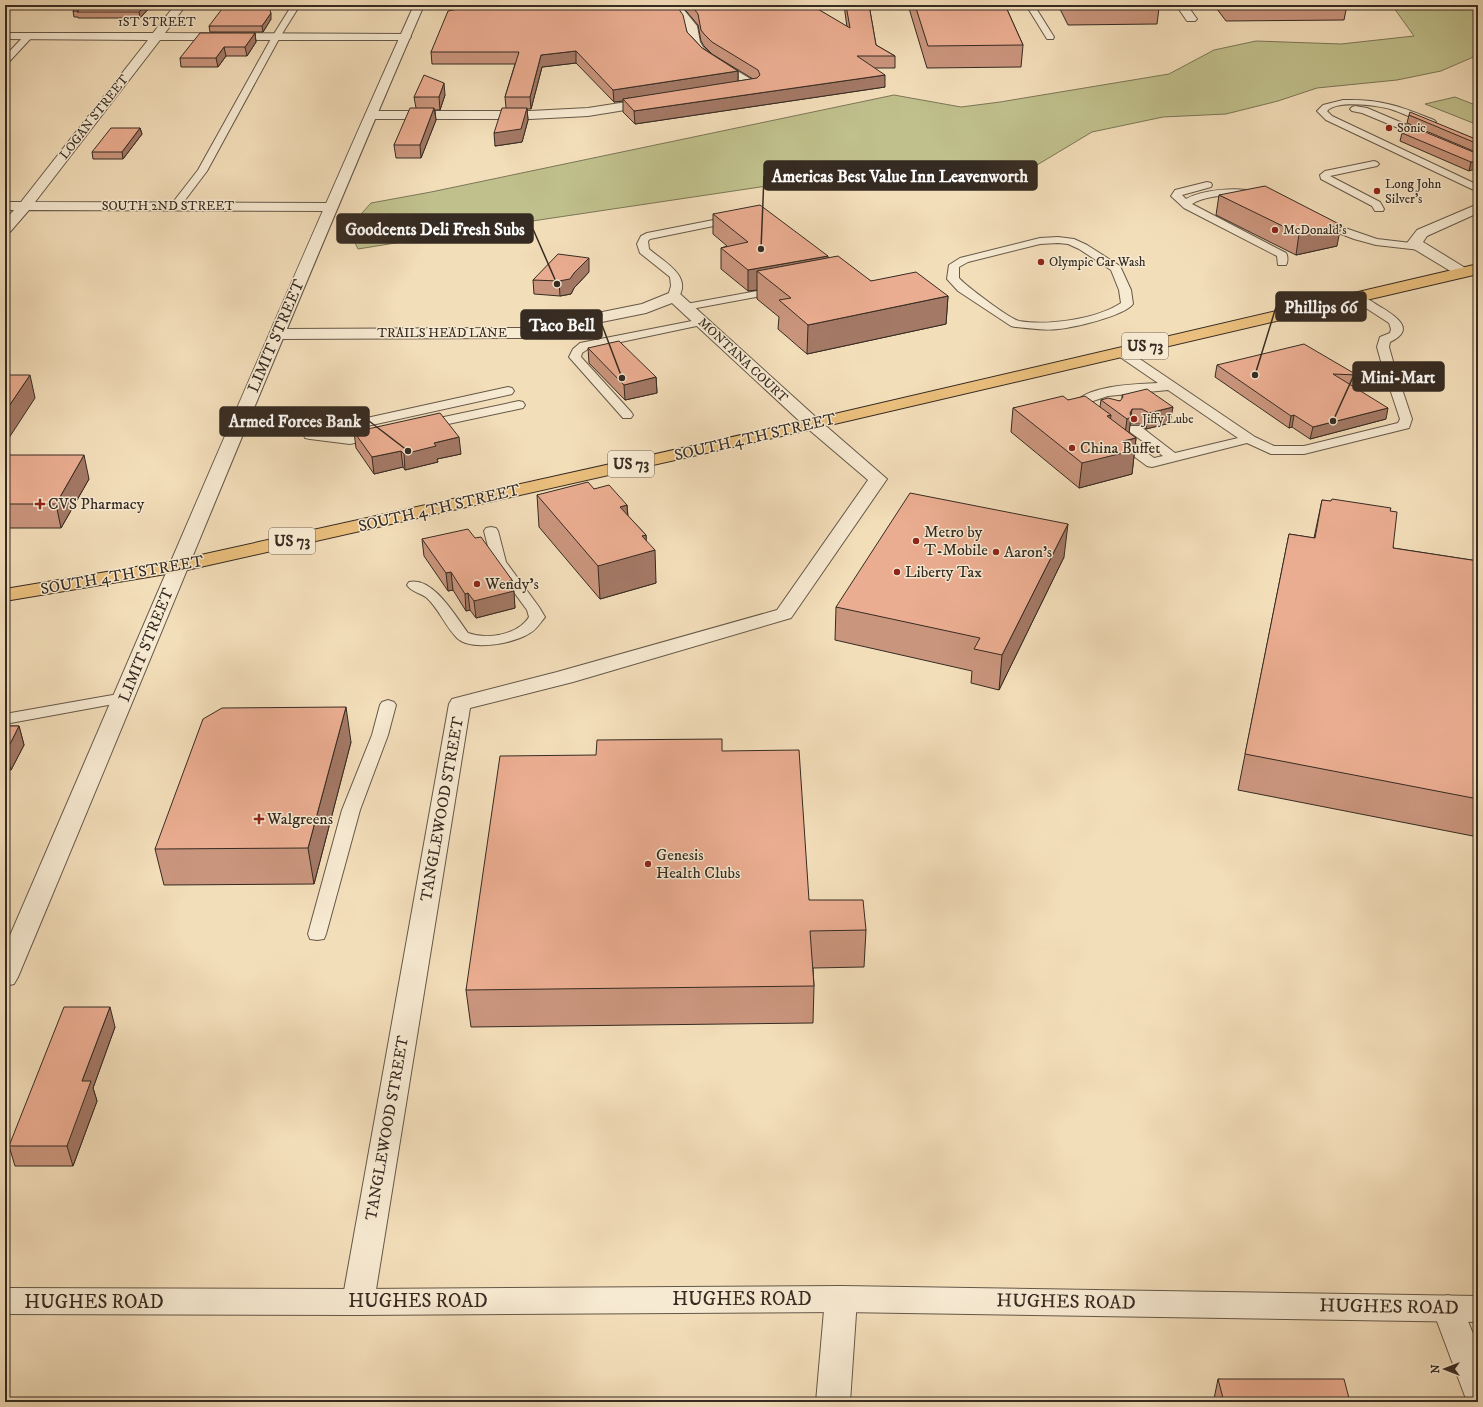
<svg xmlns="http://www.w3.org/2000/svg" width="1483" height="1407" font-family="'IM FELL DW Pica',serif">
<rect width="100%" height="100%" fill="#f3deba"/>
<filter id="stains"><feTurbulence type="fractalNoise" baseFrequency=".005" numOctaves="4"/><feColorMatrix values="0 0 0 0 .2 0 0 0 0 .09 0 0 0 0 .02 0 0 0 .5 -.17"/></filter>
<radialGradient id="worn" r=".72"><stop offset=".6" stop-color="#630" stop-opacity="0"/><stop offset="1" stop-color="#630" stop-opacity=".3"/></radialGradient>
<path fill="#c0c08c" stroke="#7b7657" d="M1478 5V55L1441 71 1397 80 1317 88 1278 101 1226 114 1163 117 1092 132 1037 165 1008 178 912 184 832 183 767 186 539 220 358 249 352 237 353 223 371 203 431 192 894 95 961 107 1000 102 1169 74 1214 50 1256 41 1341 44 1414 36 1394 8Z
M1455 97 1478 106V125L1425 104Z"/>
<g fill="none" stroke-linecap="round" stroke-linejoin="round">
<g stroke="#655848" stroke-width="2">
<path id="service" d="M292 5H300L280 37 207 171 179 208H171L170 206 198 170 272 37Z
M1026 5H1034L1054 37 1053 39H1047Z
M26 34H29L33 36 8 63 5 64V56Z
M1343 100C1381 99 1400 106 1434 120L1436 122 1434 124 1431 125C1419 122 1408 115 1396 111 1383 106 1338 99 1327 111L1332 116 1478 185V192L1326 120 1317 111 1323 105Z
M1355 106 1367 108 1426 133 1428 135 1423 138 1420 137 1362 113 1352 111 1350 109 1352 107Z
M1374 161 1377 162 1379 164 1377 166 1330 176 1380 202 1384 209 1383 211H1375L1372 206 1321 179 1320 175 1325 171Z
M1207 182 1211 183 1212 185 1211 187 1182 195 1186 199C1204 189 1238 187 1258 192L1259 194 1258 196C1252 198 1245 196 1239 195 1225 195 1204 196 1192 204L1286 253C1288 256 1288 262 1286 265H1278L1277 256 1184 208 1171 196 1175 190Z
M734 216 739 219 738 221 650 239 648 241 649 249C664 262 693 276 678 298H670L668 296 671 286 670 277 640 253 637 244 641 236 647 233Z
M1319 219 1377 239 1420 244 1425 247 1420 250 1376 245 1354 239 1315 224 1314 222Z
M1058 237 1074 239 1087 245 1120 266 1131 290 1133 304C1124 316 1073 328 1058 329 1044 331 1029 328 1015 327L1011 326 958 291 947 279 949 265 960 258 1040 238ZM1058 243 1068 244 1079 249 1111 270 1119 290 1121 303C1097 319 1048 326 1019 321 1010 319 966 286 959 278V267L968 262 1040 244Z
M779 287 783 288 785 290 783 292 686 310 682 309 680 307 682 305 686 304Z
M1356 294C1364 296 1371 301 1379 306 1394 315 1418 329 1390 342L1389 347 1396 372 1394 375H1386L1384 372 1377 347 1380 337 1390 333 1391 329 1389 323 1352 299 1350 297 1352 295Z
M702 319 706 320 708 322 706 324 588 349 582 353 581 357 631 412 633 415 631 418H623L569 357 573 349 580 343Z
M1121 348 1125 349 1255 437 1274 446H1304L1398 423 1400 419 1390 389 1392 386H1400L1402 389 1412 419 1409 428 1304 454H1271L1247 443 1152 467 1147 466 1112 440 1111 437 1112 434H1122L1154 458 1163 456 1130 432 1129 429 1130 426H1140L1175 453 1238 438 1168 390 1108 396 1090 402 1087 405 1091 414 1089 417H1081L1076 411 1074 404C1087 385 1137 384 1158 383L1117 355 1115 352 1117 349Z
M508 387 512 388 514 391 512 394 331 434 350 436 377 430 382 431 383 434 382 437 350 444 310 439 305 438 304 435 305 432H315L316 429 321 428Z
M519 401 523 402 525 405 523 408 425 429 420 428 419 425 420 422 425 421Z
M491 527 496 528 498 531 506 562 539 607 545 617C540 623 537 629 530 633 515 643 471 652 457 638 445 626 439 609 427 598 421 593 411 592 407 585L409 582C433 576 456 617 468 633 487 640 518 635 529 617L527 610 492 562 484 531 486 528Z
M124 693 130 695 132 698 130 701 5 724V714Z
M388 700 394 702 396 705 388 735 360 810 326 934 324 939 317 940 310 939 308 934 342 810 372 735 380 705 382 702Z"/>
</g>
<g stroke="#655848" stroke-width="2">
<path id="minor" d="M175 5H186L165 33 405 34 409 35 411 37 409 39 405 40H160L35 202 330 203 335 204 337 207 335 210 330 211 29 210 10 232 5 233V220L14 210H5V202H21L148 40 5 39V33H153Z
M669 5H680L697 26 700 42 703 47 711 55 757 83 759 86 757 89H749L703 59 695 51 688 43 685 26Z
M1176 5H1187L1197 19 1195 21H1187Z
M652 98 656 99 658 102 656 105 588 116 530 119H371L367 118 365 115 367 112 371 111H530L588 108Z
M1478 204V213L1427 236 1423 242 1467 269 1470 272 1467 275 1462 277 1457 275 1409 246 1407 243 1417 230Z
M674 291 679 293 819 420 887 479 791 618 573 682 470 708 374 1302 369 1311 358 1315 347 1311 342 1302 449 704 452 699 557 672 777 610 868 480 807 428 672 303 646 313 523 338 278 339 272 337 270 334 272 331 278 329 523 328 642 304Z
M841 1286 852 1290 857 1299 850 1402H816L825 1299 830 1290Z
M1448 1295 1459 1299 1478 1346V1402L1466 1399 1432 1308 1437 1299Z"/>
</g>
<g stroke="#655848" stroke-width="2">
<path id="tertiary" d="M414 5H424C285 327 154 653 18 977L14 984 5 986V947C141 633 274 317 414 5Z
M841 1286 1478 1296V1322L841 1312 358 1315 5 1314V1288L358 1289Z"/>
</g>
<g stroke="#362b22" stroke-width="2">
<path id="trunk" d="M1478 264V274L813 429 178 572 5 601V589L178 560 813 419Z"/>
</g>
<use href="#service" fill="#f7ead2" fill-rule="evenodd"/>
<use href="#minor" fill="#f7ead2" fill-rule="evenodd"/>
<use href="#tertiary" fill="#f7ead2" fill-rule="evenodd"/>
<use href="#trunk" fill="#eabf7d" fill-rule="evenodd"/>
</g>
<path fill="#ca957d" stroke="#362b22" d="M152 5 140 18H78V17H74L73 11Z
M455 5H676L687 32 702 48 738 71V81L753 79 712 54 704 46 701 41 698 25 681 5H811L847 27 844 5H869L876 45 895 56V68H875L885 87 635 124 623 112V101L614 102 576 63 542 67 531 109H527L528 120 522 142 495 146 506 108 505 97 515 64H432L431 52 459 9Z
M908 5H1005L1023 45 1021 67 927 68Z
M1058 5H1157L1159 8 1157 24 1068 25Z
M1214 5H1347L1344 20 1226 21Z
M271 19 263 32H210L209 26Z
M255 33 256 42 247 56H226L218 67H181L180 58Z
M445 95 440 110H435L436 120 421 158H396L394 145 416 108 414 97Z
M1409 115 1478 140V153L1407 123Z
M140 128 142 134 123 159H93L92 152Z
M1402 133 1478 154 1469 171 1400 141Z
M1219 195 1337 246 1296 255 1216 215Z
M713 214 828 258 871 281 948 296 946 324 807 354 778 329 779 317 757 299V290L748 291 721 269V248L727 246 713 234Z
M589 272 574 288 571 294 560 296 534 294 533 280Z
M588 348 656 377 657 393 625 400 589 363Z
M1217 365 1357 375 1355 387 1386 419 1310 439 1292 427 1289 428 1215 377Z
M1122 395 1170 423 1146 429 1140 424H1130L1129 433 1136 438 1132 474 1079 488 1011 432 1013 408 1068 400 1100 407 1101 400 1120 401 1122 399Z
M354 432 461 454 437 459 438 462 405 470 403 467 374 474 356 448Z
M5 455 89 479 61 528H5Z
M594 489 627 505 628 516 646 535V541L656 583 600 599 539 527 537 495Z
M1322 500 1390 511 1393 548 1478 561V837L1238 790 1289 534 1314 538Z
M475 538 512 580 515 608 476 618 470 610 466 611 453 590 448 591 424 556 422 539Z
M1064 557 999 690 971 683 972 671 835 640 836 607Z
M5 726H19L24 745 11 770H5Z
M351 742 314 884 164 885 155 849Z
M722 751 809 900 866 930 864 967 813 968 814 986 813 1023 471 1027 466 990 596 755Z
M115 1027 93 1088 97 1101 73 1166H15L9 1146Z
M1218 1379 1350 1402H1214V1399Z"/>
<path fill="#a47966" stroke="#362b22" d="M146 5H152L140 18 139 12Z
M271 13V19L263 32 262 26Z
M255 33 256 42 247 56 245 47Z
M224 47 226 56 218 67 216 58Z
M576 51V63L542 67 531 109 530 97 541 55Z
M738 71V83L623 99V101L614 102 613 90Z
M885 75V87L635 124 634 111Z
M444 83 445 95 440 110 439 97Z
M434 108 436 120 421 158 420 145Z
M527 108 528 120 522 142 495 146 494 133Z
M140 128 142 134 123 159 122 152Z
M1478 161V168L1469 171 1471 162Z
M1341 225 1337 246 1296 255 1299 234Z
M828 256 827 277 757 271V290L748 291V270Z
M589 258V272L574 288 571 294 560 296 559 281 574 273Z
M948 296 946 324 807 354 808 325Z
M30 375 35 398 5 444V412Z
M656 377 657 393 625 400 624 385Z
M1173 407 1170 423 1146 429 1149 413Z
M1388 408 1386 419 1310 439 1313 427Z
M1132 409 1129 433 1125 434 1127 419Z
M1111 415 1108 439 1107 416Z
M1294 415 1292 427 1289 428 1291 416Z
M459 437 461 454 437 459 438 462 405 470 404 454 434 443Z
M1136 438 1132 474 1079 488 1082 463 1123 441Z
M401 451 403 467 374 474 372 457Z
M84 455 89 479 61 528 56 504Z
M627 505 629 537 620 507Z
M1068 524 1064 557 999 690 1002 655Z
M646 535 647 552 655 550 656 583 600 599 598 566 642 536Z
M451 572 453 590 448 591 446 573Z
M512 580 513 591H514L515 608 476 618 474 601 507 582Z
M468 593 470 610 466 611 465 594Z
M346 707 351 742 314 884 308 848Z
M19 726 24 745 11 770 6 752Z
M110 1007 115 1027 93 1088 97 1101 73 1166 67 1146 82 1081Z"/>
<path fill="#ebad91" stroke="#362b22" d="M79 5H146L139 12H77L79 11H73Z
M225 5H268L271 13 262 26H209Z
M465 5H676L683 15 687 32 702 48 738 71 613 90 576 51 541 55 530 97H505L519 52H431L448 11 467 7Z
M691 5H811L850 28 846 5H869L876 45 895 56H857L885 75 634 111 623 99 757 78 760 75 758 70 712 42 704 34 701 30 698 14Z
M915 5H1005L1023 45 928 46Z
M1068 5H1157L1159 8 1070 9Z
M200 33H255L245 47H224L216 58H180Z
M424 75 444 83 439 97H414Z
M410 108H434L420 145H394Z
M502 108H527L521 129 494 133Z
M1410 112 1478 140V144L1409 115Z
M1406 124 1478 154V161L1471 162 1402 133Z
M111 128H140L122 152H92Z
M1265 186 1341 225 1299 234 1219 195Z
M760 205 828 256 748 270 721 248 748 242 713 214Z
M558 254 589 258 574 273 570 279 559 281 533 280Z
M838 256 871 281 916 272 948 296 808 325 779 300 791 298 757 271Z
M619 341 656 377 624 385 588 348Z
M1304 344 1357 375 1333 374 1388 408 1313 427 1294 415 1291 416 1217 365Z
M5 375H30L5 412Z
M1147 389 1173 407 1149 413 1142 409H1132L1130 413 1131 417 1127 419 1101 400 1108 398 1120 401 1123 397 1122 395Z
M1063 396 1068 400 1085 396 1111 415 1107 416 1136 438 1123 441 1135 450 1082 463 1013 408Z
M440 413 459 437 434 443 436 446 404 454 401 451 372 457 354 432Z
M5 455H84L56 504H5Z
M588 482 594 489 609 485 627 505 620 507 646 535 642 536 655 550 598 566 537 495Z
M910 493 1068 524 1002 655 974 649 980 638 836 607Z
M1332 499 1391 508 1390 511 1397 512 1393 548 1478 561V799L1245 754 1289 534 1315 538 1322 500 1331 501Z
M468 529 475 538 481 537 512 580 507 582 514 591 474 601 468 593 465 594 451 572 446 573 422 539Z
M346 707 308 848 155 849 203 719 222 708Z
M5 726H19L6 752H5Z
M722 739V751L799 750 809 900H863L866 930 810 931 814 986 466 990 500 756 596 755 597 740Z
M64 1007H110L82 1081H91L67 1146H9Z
M1218 1379H1344L1350 1402H1224Z"/>
<g fill="#8f2418" stroke="#f7ead2" stroke-width="1.5">
<circle cx="1389" cy="128" r="4"/>
<circle cx="1377" cy="191" r="4"/>
<circle cx="1275" cy="230" r="4"/>
<circle cx="1041" cy="262" r="4"/>
<circle cx="1134" cy="419" r="4"/>
<circle cx="1072" cy="448" r="4"/>
<path d="M38 498h4v4h4v4h-4v4h-4v-4h-4v-4h4z"/>
<circle cx="916" cy="541" r="4"/>
<circle cx="996" cy="552" r="4"/>
<circle cx="897" cy="572" r="4"/>
<circle cx="477" cy="584" r="4"/>
<path d="M257 813h4v4h4v4h-4v4h-4v-4h-4v-4h4z"/>
<circle cx="648" cy="864" r="4"/>
</g>
<g text-anchor="middle" dominant-baseline="central" stroke-width="3" stroke-linejoin="round" paint-order="stroke">
<g font-size="13" fill="#362b22" stroke="#f7ead2">
<text x="157" y="22">1ST STREET</text>
<text transform="translate(94 117) rotate(-52)">LOGAN STREET</text>
<text x="168" y="206">SOUTH 2ND STREET</text>
<text x="442" y="333">TRAILS HEAD LANE</text>
<text transform="translate(743 360) rotate(43)">MONTANA COURT</text>
</g>
<g font-size="13" fill="#362b22" stroke="#f7ead2" text-anchor="start">
<text x="1397" y="128">Sonic</text>
<text x="1385" y="184">Long John<tspan x="1385" dy="15">Silver's</tspan></text>
<text x="1283" y="230">McDonald's</text>
<text x="1049" y="262">Olympic Car Wash</text>
<text x="1142" y="419">Jiffy Lube</text>
</g>
<g fill="#f7ead2" stroke="#706457" stroke-width="1">
<rect x="1122" y="333" width="46" height="26" rx="3"/>
<rect x="608" y="451" width="46" height="26" rx="3"/>
<rect x="269" y="528" width="46" height="26" rx="3"/>
</g>
<g font-size="15" font-weight="bold" fill="#362b22">
<text x="1145" y="346">US 73</text>
<text x="631" y="464">US 73</text>
<text x="292" y="541">US 73</text>
</g>
<g font-size="16" fill="#362b22" stroke="#f7ead2">
<text transform="translate(276 336) rotate(-67)">LIMIT STREET</text>
<text transform="translate(755 437) rotate(-13)">SOUTH 4TH STREET</text>
<text transform="translate(439 508) rotate(-13)">SOUTH 4TH STREET</text>
<text transform="translate(122 575) rotate(-10)">SOUTH 4TH STREET</text>
<text transform="translate(146 645) rotate(-68)">LIMIT STREET</text>
<text transform="translate(442 809) rotate(-80)">TANGLEWOOD STREET</text>
<text transform="translate(387 1128) rotate(-80)">TANGLEWOOD STREET</text>
</g>
<g font-size="16" fill="#362b22" stroke="#f7ead2" text-anchor="start">
<text x="1080" y="448">China Buffet</text>
<text x="48" y="504">CVS Pharmacy</text>
<text x="924" y="532">Metro by<tspan x="924" dy="18">T-Mobile</tspan></text>
<text x="1004" y="552">Aaron's</text>
<text x="905" y="572">Liberty Tax</text>
<text x="485" y="584">Wendy's</text>
<text x="267" y="819">Walgreens</text>
<text x="656" y="855">Genesis<tspan x="656" dy="18">Health Clubs</tspan></text>
</g>
<g font-size="19" fill="#362b22" stroke="#f7ead2">
<text x="742" y="1299">HUGHES ROAD</text>
<text x="418" y="1301">HUGHES ROAD</text>
<text x="94" y="1302">HUGHES ROAD</text>
<text transform="translate(1066 1302) rotate(1)">HUGHES ROAD</text>
<text transform="translate(1389 1307) rotate(1)">HUGHES ROAD</text>
</g>
</g>
<path fill="none" stroke="#362b22" stroke-width="1.5" d="M761 249L764 176M557 284L533 229M1255 375L1276 307M622 378L602 325M1333 421L1353 377M408 451L369 421"/>
<g fill="#362b22" stroke="#f7ead2" stroke-width="1.5">
<circle cx="761" cy="249" r="4"/>
<circle cx="557" cy="284" r="4"/>
<circle cx="1255" cy="375" r="4"/>
<circle cx="622" cy="378" r="4"/>
<circle cx="1333" cy="421" r="4"/>
<circle cx="408" cy="451" r="4"/>
</g>
<g fill="#362b22" stroke="#362b22" stroke-width="1.5">
<rect x="764" y="161" width="273" height="29" rx="4"/>
<rect x="337" y="214" width="196" height="29" rx="4"/>
<rect x="1276" y="292" width="90" height="29" rx="4"/>
<rect x="521" y="310" width="81" height="29" rx="4"/>
<rect x="1353" y="362" width="91" height="29" rx="4"/>
<rect x="220" y="407" width="149" height="29" rx="4"/>
</g>
<g font-size="17" text-anchor="middle" font-weight="bold" fill="#fff">
<text x="900" y="182">Americas Best Value Inn Leavenworth</text>
<text x="435" y="235">Goodcents Deli Fresh Subs</text>
<text x="1321" y="313">Phillips 66</text>
<text x="562" y="331">Taco Bell</text>
<text x="1398" y="383">Mini-Mart</text>
<text x="295" y="427">Armed Forces Bank</text>
</g>
<rect width="1483" height="1407" fill="none" stroke="#f3deba" stroke-width="20"/>
<rect x="6" y="6" width="1471" height="1395" fill="none" stroke="#362b22" stroke-width="2"/>
<rect x="10" y="10" width="1463" height="1387" fill="none" stroke="#362b22"/>
<g transform="translate(1445 1369) rotate(270)" stroke="#f7ead2" stroke-width="3" paint-order="stroke">
<path d="M0-3L7 15L0 10L-7 15Z" fill="#362b22"/>
<text y="-6" font-size="11" font-weight="bold" text-anchor="middle" fill="#362b22">N</text>
</g>
<rect width="100%" height="100%" filter="url(#stains)"/>
<rect width="100%" height="100%" fill="url(#worn)"/>
</svg>
